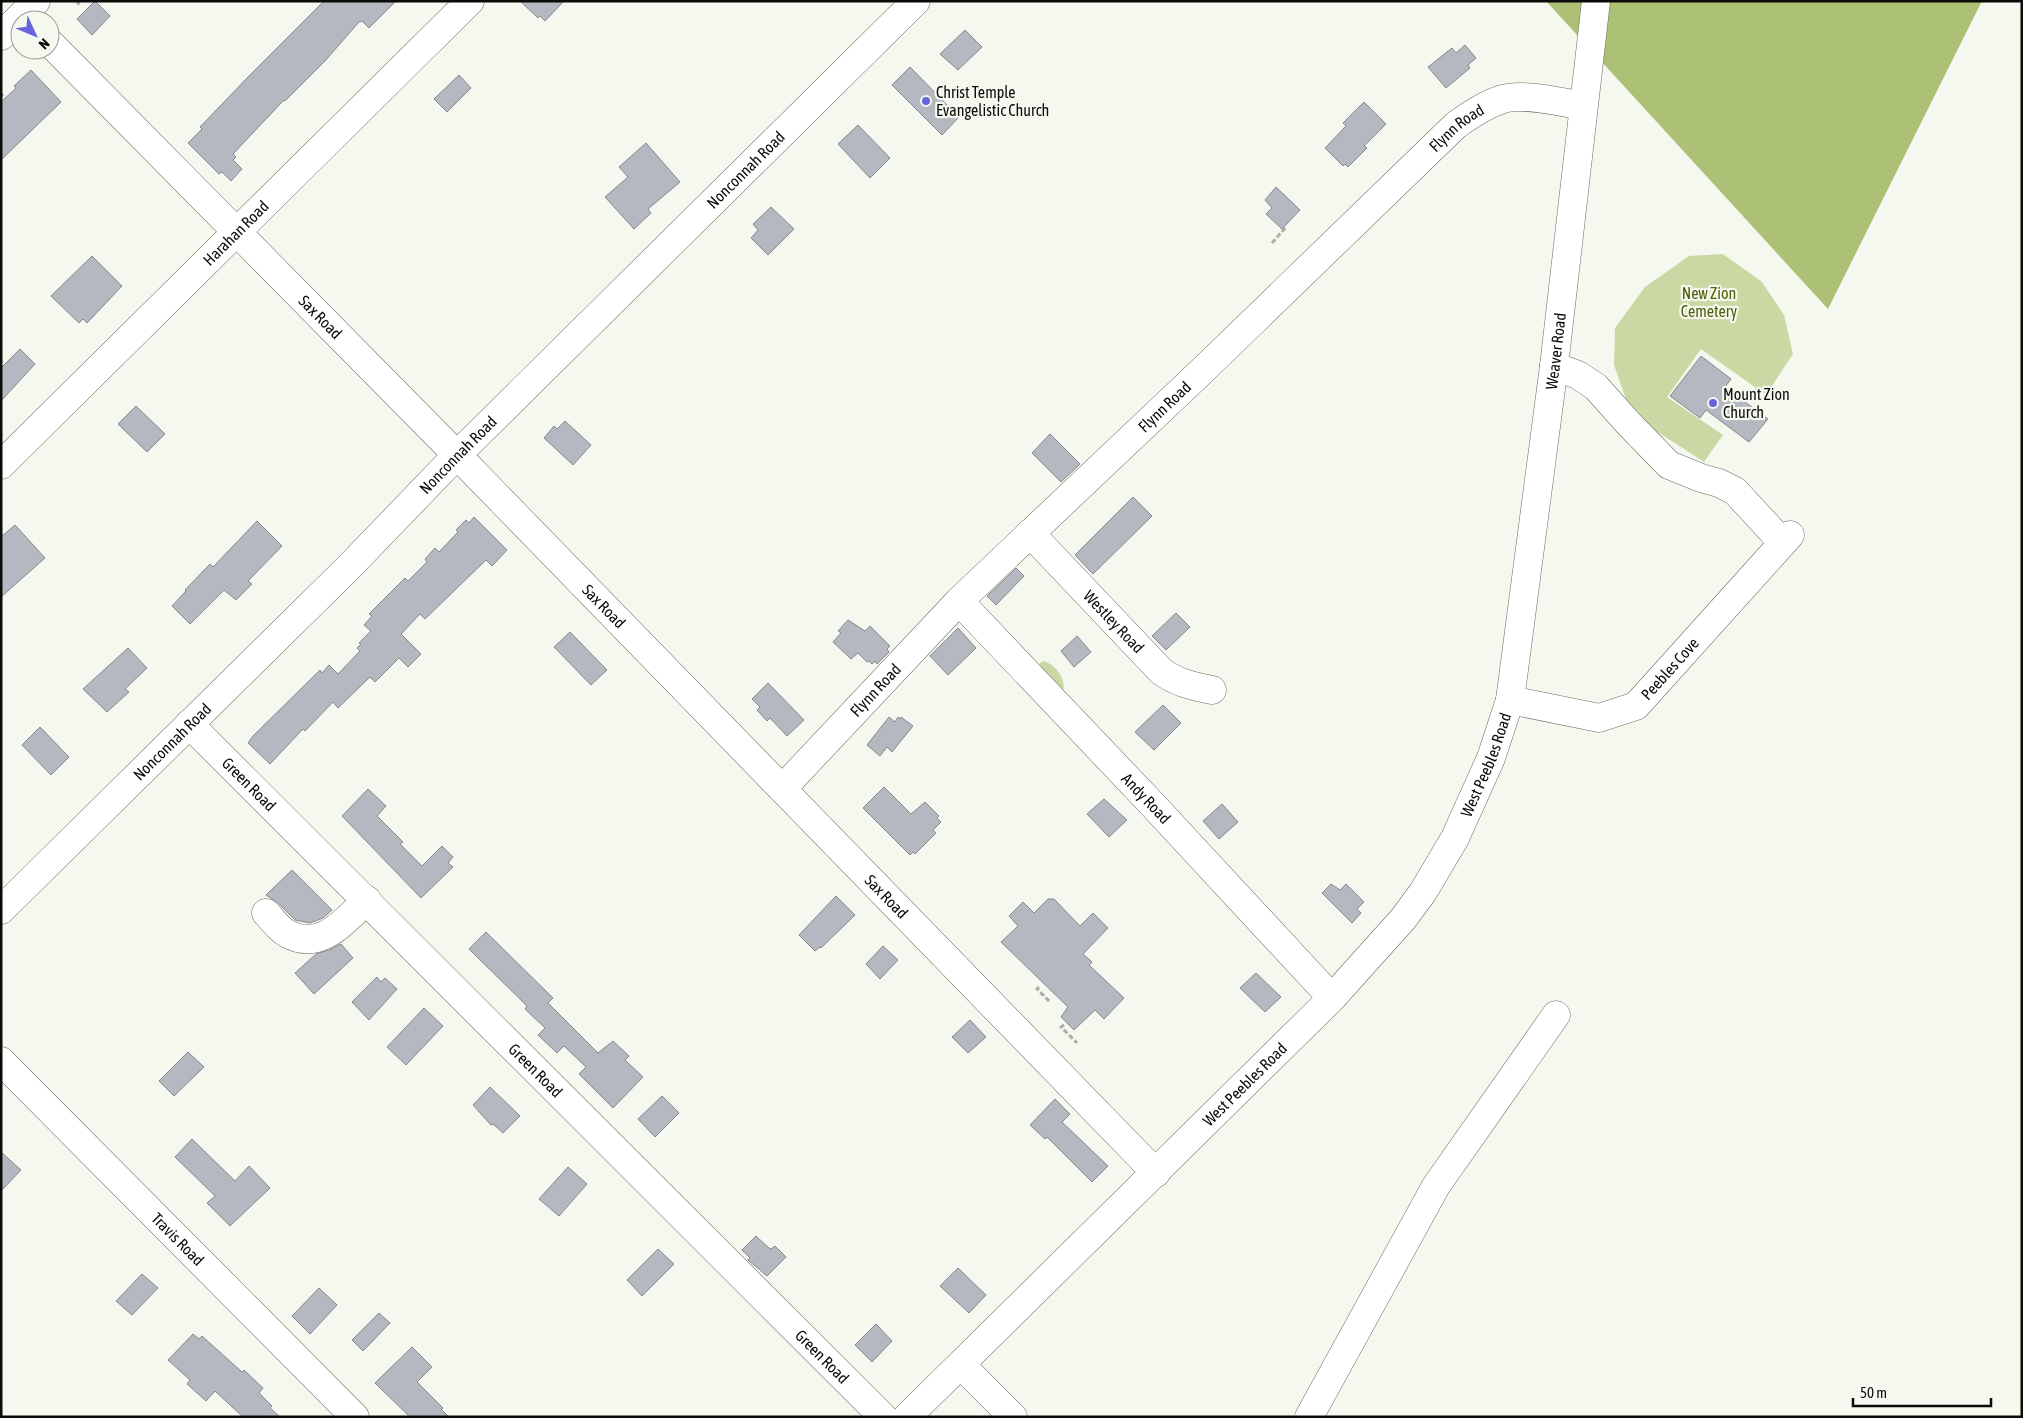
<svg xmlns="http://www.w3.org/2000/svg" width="2023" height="1418" font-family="'Asap Condensed',sans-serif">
<rect width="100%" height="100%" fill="#f5f8ee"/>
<path fill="#cad9a4" d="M1723 254 1762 282 1784 315 1793 354 1766 395 1701 349 1667 397 1723 435 1704 462 1656 431 1626 399 1614 365 1615 328 1645 287 1689 256Z
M1042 661C1055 663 1067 679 1063 692L1038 666Z"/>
<path fill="#adc176" d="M1546 1H1982L1828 309Z"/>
<path fill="#b6b8c1" stroke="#868790" d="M95 1 110 16 92 35 77 19Z
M324 1H396L369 28 362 21 359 22 325 61 285 101 284 100 233 154 236 157 233 160 242 169 231 181 222 172 219 174 188 143 202 129 200 127 248 77Z
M520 1H564L545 21 540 16 538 18Z
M965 30 982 47 958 70 940 54Z
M1465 45 1476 58 1468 65 1470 68 1446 88 1428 67 1452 48 1456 53Z
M910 67 959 117 942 135 892 85Z
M31 70 61 102 1 160V102L16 88 14 86Z
M459 75 471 88 447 112 434 99Z
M1364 102 1386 124 1364 146 1367 148 1348 167 1345 164 1343 166 1325 148 1346 126 1343 123Z
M858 125 890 158 870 178 838 144Z
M646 143 680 182 648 209 651 213 634 229 605 197 628 177 619 167Z
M1276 187 1300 210 1282 229 1266 214 1272 208 1265 200Z
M771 207 794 229 768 255 751 238 758 230 753 224Z
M92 256 122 286 87 323 83 319 79 323 51 296Z
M20 349 35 364 1 401V368Z
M1701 356 1731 379 1725 387 1768 419 1749 442 1706 410 1700 418 1670 396Z
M136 406 165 434 147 452 118 424Z
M565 421 591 445 573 465 544 438 554 426 557 429Z
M1050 434 1080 464 1061 482 1032 453Z
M1133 497 1152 516 1093 574 1075 555Z
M474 517 507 550 492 566 486 560 425 619 420 614 401 634 421 654 408 667 399 658 375 682 370 677 338 708 333 702 305 731 303 729 270 764 248 743 253 736 320 670 322 673 329 665 338 674 360 651 357 648 361 644 359 643 371 631 364 625 372 616 369 614 405 578 408 581 427 562 425 559 435 548 439 552 458 532 456 530 466 520 469 523Z
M257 521 282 546 248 581 252 584 236 600 224 590 190 624 172 606 186 591 185 590 210 564 213 567Z
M15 525 45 558 1 597V537Z
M1016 568 1024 576 996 605 987 596Z
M1176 613 1190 627 1166 650 1152 636Z
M848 620 865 631 870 626 890 646 887 649 889 652 877 664 875 661 872 664 869 661 867 662 858 653 851 659 833 642 841 633 838 631Z
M958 628 976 648 948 675 930 656Z
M570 632 607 670 591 685 554 647Z
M1077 636 1091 652 1074 667 1061 651Z
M128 648 147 668 125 689 129 692 107 712 83 689Z
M768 683 804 720 787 736 770 718 767 721 757 710 760 707 752 699Z
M1163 705 1181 723 1154 750 1135 732Z
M889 717 895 722 898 717 900 719 901 717 913 726 892 752 887 747 880 756 867 745Z
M40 727 69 757 51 775 22 745Z
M884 787 911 814 925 802 939 816 937 818 941 822 933 830 936 833 915 854 913 852 910 855 863 808Z
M368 789 386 806 377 816 403 842 400 844 422 866 442 846 453 857 448 863 453 867 421 898 342 816Z
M1104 799 1127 820 1109 837 1087 814Z
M1222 804 1238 822 1219 839 1203 821Z
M292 870 332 910 323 918 310 923 295 920 277 902 266 895Z
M1331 884 1340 890 1346 884 1364 902 1357 909 1361 913 1352 923 1322 893Z
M836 896 855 915 821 948 820 947 815 951 799 935Z
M1048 899H1054L1080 926 1093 913 1108 928 1083 954 1092 962 1089 965 1124 998 1104 1019 1095 1010 1074 1030 1061 1017 1068 1007 1001 942 1018 926 1009 916 1023 902 1034 913Z
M486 932 553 998 548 1003 598 1053 613 1041 629 1056 625 1060 643 1077 613 1108 579 1074 586 1067 564 1046 557 1053 538 1035 545 1028 525 1009 527 1006 469 949Z
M341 944 353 958 314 994 295 973 316 954 329 950Z
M883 946 898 960 880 979 866 964Z
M1256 973 1281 997 1265 1012 1240 988Z
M377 977 381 982 385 978 397 989 369 1020 352 1002Z
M424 1008 443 1026 406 1065 387 1047Z
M970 1020 986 1037 968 1053 952 1037Z
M188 1052 204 1067 174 1096 159 1081Z
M490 1087 520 1116 503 1133 493 1124 491 1125 473 1105Z
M662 1096 679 1113 655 1137 638 1119Z
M1055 1099 1070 1114 1062 1122 1108 1166 1092 1182 1047 1137 1045 1139 1030 1125Z
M192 1139 235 1181 249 1166 270 1188 230 1226 207 1203 215 1196 175 1157Z
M1 1152 21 1170 1 1191Z
M568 1167 587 1184 559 1216 539 1199Z
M756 1236 769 1248 771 1249 775 1246 786 1257 767 1276 748 1260 750 1258 742 1250Z
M658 1249 674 1264 642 1296 627 1280Z
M958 1268 986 1295 969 1313 940 1286Z
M142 1274 158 1288 132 1315 116 1301Z
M319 1288 337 1305 310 1334 292 1316Z
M379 1313 390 1323 363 1351 352 1340Z
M876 1324 892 1341 872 1362 855 1345Z
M193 1334 199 1339 202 1336 242 1372 244 1370 263 1388 259 1393 272 1406 270 1408 280 1417H243L215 1391 206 1401 187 1384 190 1380 168 1360Z
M412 1347 432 1367 417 1382 443 1408 441 1409 449 1417H410L375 1383Z"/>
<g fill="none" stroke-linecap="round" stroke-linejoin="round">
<g stroke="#6b6d65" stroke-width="29">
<g id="minor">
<path d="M1 36 36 1"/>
<path id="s1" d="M50 43 457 455 1156 1173"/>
<path d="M1554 366 1578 375 1596 387 1629 424 1669 465 1701 478 1719 483 1735 491 1783 543"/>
<path id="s2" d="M1 465 470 1"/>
<path id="s3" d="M1030 533 1161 671C1177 683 1193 686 1212 690"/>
<path id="s4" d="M959 601 1152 804 1332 998"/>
<path id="s5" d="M1510 700 1599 718 1636 706 1790 535"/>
<path id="s6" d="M189 724 883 1417"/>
<path id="s7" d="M782 789 959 601 1204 369 1456 125C1470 115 1486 104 1503 99 1523 93 1562 102 1583 106"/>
<path id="s8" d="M1 910 350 566 457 455 916 1"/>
<path d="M266 913C273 920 279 930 288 934 321 952 345 920 367 900"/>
<path id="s9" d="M1 1061 355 1417"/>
<path d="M961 1365 1013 1417"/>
<path d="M1309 1417 1436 1186 1556 1015"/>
</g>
</g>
<g stroke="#6b6d65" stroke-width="29">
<g id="major">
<path id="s10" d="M907 1417 1332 998 1403 919 1423 892 1455 838 1491 758 1510 700 1554 366 1596 1"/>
</g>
</g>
<path stroke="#acaea7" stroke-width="3" stroke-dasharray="5 2.5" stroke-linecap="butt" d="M76 1 81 6
M1 96 3 94
M1272 243 1286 227
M1039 987 1037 989 1050 1002
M1064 1025 1061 1027 1077 1043"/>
<use href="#minor" stroke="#fff" stroke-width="28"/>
<use href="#major" stroke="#fff" stroke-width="28"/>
</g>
<g fill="#6564dd" stroke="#f5f8ee" stroke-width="2">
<circle cx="926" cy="101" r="5"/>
<circle cx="1713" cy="403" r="5"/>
</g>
<g text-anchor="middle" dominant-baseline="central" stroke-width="4.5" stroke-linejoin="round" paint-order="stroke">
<g font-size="16" fill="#0b0c09" stroke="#f5f8ee" text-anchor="start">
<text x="936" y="92">Christ Temple<tspan x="936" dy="18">Evangelistic Church</tspan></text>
<text x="1723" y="394">Mount Zion<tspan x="1723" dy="18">Church</tspan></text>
</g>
<g font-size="16" fill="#0b0c09" stroke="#f5f8ee">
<text stroke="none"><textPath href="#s7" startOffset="945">Flynn Road</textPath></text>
<text stroke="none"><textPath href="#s8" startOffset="1050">Nonconnah Road</textPath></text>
<text stroke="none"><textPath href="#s2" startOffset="330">Harahan Road</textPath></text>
<text stroke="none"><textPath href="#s1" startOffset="385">Sax Road</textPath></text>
<text stroke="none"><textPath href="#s10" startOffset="1300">Weaver Road</textPath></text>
<text stroke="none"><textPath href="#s7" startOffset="541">Flynn Road</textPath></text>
<text stroke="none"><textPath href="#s8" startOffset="645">Nonconnah Road</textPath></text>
<text stroke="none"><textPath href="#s1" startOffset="790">Sax Road</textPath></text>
<text stroke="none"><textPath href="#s3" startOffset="122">Westley Road</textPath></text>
<text stroke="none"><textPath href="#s5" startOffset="180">Peebles Cove</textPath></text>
<text stroke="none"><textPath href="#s7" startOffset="136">Flynn Road</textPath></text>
<text stroke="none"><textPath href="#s8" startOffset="240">Nonconnah Road</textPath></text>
<text stroke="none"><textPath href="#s10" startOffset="879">West Peebles Road</textPath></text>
<text stroke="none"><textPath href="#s6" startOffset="85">Green Road</textPath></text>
<text stroke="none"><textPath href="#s4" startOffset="272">Andy Road</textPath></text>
<text stroke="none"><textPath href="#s1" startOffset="1195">Sax Road</textPath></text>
<text stroke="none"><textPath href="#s6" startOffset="490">Green Road</textPath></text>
<text stroke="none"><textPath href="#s10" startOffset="474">West Peebles Road</textPath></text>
<text stroke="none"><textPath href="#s9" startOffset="251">Travis Road</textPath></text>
<text stroke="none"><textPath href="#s6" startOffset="895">Green Road</textPath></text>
</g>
<g font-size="16" fill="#4f5f08" stroke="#f5f8ee">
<text x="1709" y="293">New Zion<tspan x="1709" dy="18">Cemetery</tspan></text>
</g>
</g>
<rect width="2023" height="1418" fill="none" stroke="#0b0c09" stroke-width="5"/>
<g transform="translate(35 35) rotate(134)"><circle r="24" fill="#f5f8ee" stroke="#979a92"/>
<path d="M0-4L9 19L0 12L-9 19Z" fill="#6564dd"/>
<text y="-8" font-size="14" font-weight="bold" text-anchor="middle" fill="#0b0c09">N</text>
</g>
<path d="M1853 1398v8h138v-8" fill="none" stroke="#0b0c09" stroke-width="2.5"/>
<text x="1860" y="1398" font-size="15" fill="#0b0c09" stroke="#f5f8ee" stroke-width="4" paint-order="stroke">50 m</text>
</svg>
